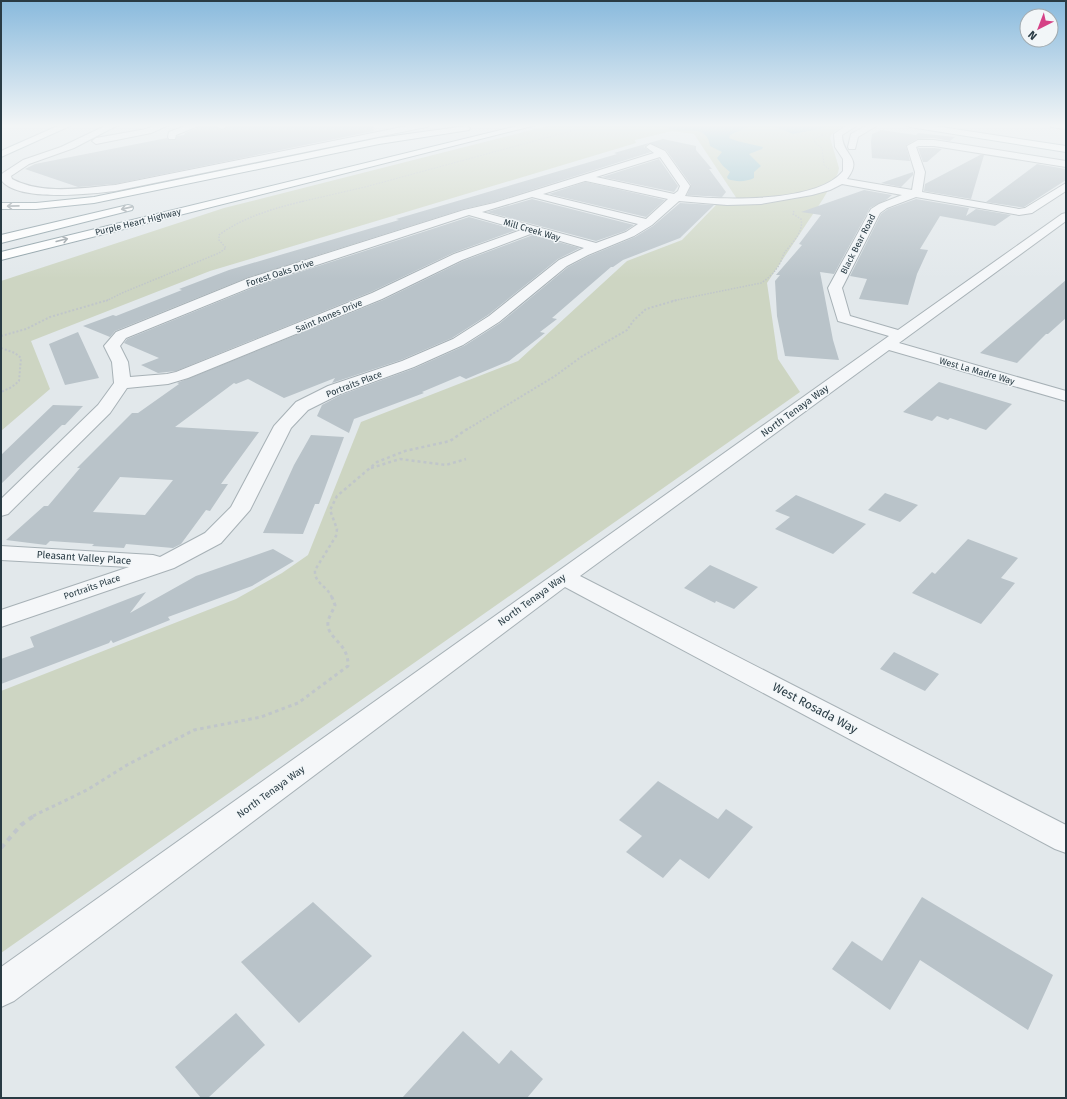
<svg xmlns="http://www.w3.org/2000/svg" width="1067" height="1099" font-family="'Fira Sans',sans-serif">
<rect width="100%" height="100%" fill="#e2e8eb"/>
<path fill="#cdd5c2" d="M551 125H846C839 128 833 131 830 138L839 168 838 173 823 199 767 283 778 359 800 392 1 953V691L236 599 282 573 308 555 361 422 518 361 627 261 682 240 717 204 737 199 694 134 672 131 635 140 636 143 210 271 31 341 50 389 1 431V281L224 208Z"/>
<path fill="#9bc3cc" d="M671 125H752L730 135 729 138 737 141 763 147 762 149 749 154 761 166 754 172V178C746 182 736 182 728 179L727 177 730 172 723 166 717 158 722 152 710 146C707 122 683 135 668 128Z
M771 125H820L824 128 793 134Z"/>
<path fill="#b9c3c9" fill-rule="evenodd" d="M199 125H213L221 130 227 128V125H373L374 131 115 184 78 187 25 169 35 164 167 138 169 140H175L177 136 184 135 185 133 199 127Z
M881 130 916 135 918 133 955 137 950 141 934 138 917 139 906 145 910 161 872 158 871 142 872 134Z
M663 139 696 146V150L712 169H709L726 192 722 197 687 195 691 185 666 150 649 143 644 147 651 152 494 202 464 209 249 277 115 331 110 337 83 326 113 315 116 316 182 290 179 289 229 270 399 220 396 219 617 154 614 153Z
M918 148H934L942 149 927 162H923Z
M980 155H984L971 199 924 191 925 184Z
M659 159 678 186 674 192 602 177Z
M1037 164 1066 169V180L1024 207H1019L986 202Z
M913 172V175L901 187 881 183Z
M585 182H586L665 200 646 217 549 194Z
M864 190 892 195 886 200 870 208 834 274 820 272 833 340 839 360 785 356 777 316 775 281 780 275H776L802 245 799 244 821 215 801 212Z
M532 199 634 225 625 231 596 241 487 212Z
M916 199 969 208 966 216 976 209 1011 215 995 226 940 216 920 249 928 250 917 274 908 305 859 299 867 279 850 276 881 214 888 209Z
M680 203 714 205 680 238 623 260 613 267H611L552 318 557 319 540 332 545 333 509 361 466 379 460 376 422 392 424 393 354 419 349 433 317 416 322 405 341 395 415 368 464 346 500 323 568 267 589 256 635 237 653 226Z
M469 217 516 230 453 253 371 292 176 371 158 373 141 365 159 358 124 343 127 339 260 285Z
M533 235 580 248 558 259 488 315 452 338 401 360 332 383 335 378 284 398 248 379 236 384 234 383 175 427 259 432 221 484H228L210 511 206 510 181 544 173 548 126 544 124 548 92 546 94 544 50 541 46 545 6 540 44 506H48L80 468H77L132 413H138L179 384 177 383 383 300 463 261ZM120 477 173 480 145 515 93 512Z
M1066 280V318L1048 334H1046L1017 363 980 353Z
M78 332 99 378 65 385 49 344Z
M939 382 1012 404 986 430 950 418 948 420 937 416 932 421 903 412Z
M53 405 83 406 65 425H62L1 484V455Z
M311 435 344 437 319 504H315L303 534 263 533 294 465Z
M885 493 918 505 900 522 868 510Z
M796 495 866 524 833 554 775 529 790 517 775 511Z
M968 539 1018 558 1001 578 1015 583 981 624 912 593 932 572 935 574Z
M273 549 294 561 252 586 168 617 170 620 113 643 111 640 109 643 1 684V659L34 647 30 637 146 592 130 613 196 576Z
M710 565 758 587 734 609 716 601 715 603 684 588Z
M894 652 939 674 925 691 880 669Z
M658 781 718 819 726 809 753 827 709 879 680 859 663 878 626 852 642 836 619 820Z
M922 897 1053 975 1028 1030 920 960 890 1010 832 969 852 941 882 961Z
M313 902 372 956 299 1023 241 962Z
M236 1013 265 1045 208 1098H201L175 1067Z
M463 1031 499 1064 511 1050 543 1079 527 1098H402Z"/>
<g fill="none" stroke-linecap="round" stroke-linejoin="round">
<g stroke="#a7b1b6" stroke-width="2">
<path id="minor" d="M107 125H118L74 148 29 164 11 176 12 179C42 195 82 188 115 185L412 125H430L426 127 115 191C90 194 19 202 2 181L1 175 3 173 23 160 61 147Z
M156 125H169L151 133 96 144 92 141 96 138 146 129Z
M188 125 198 126 176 135 175 139H169L168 137 169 132Z
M214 125H225L226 127 222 129Z
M847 125H858L842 135C842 156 864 157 847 179L912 190 915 172 907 146 918 140H934L1066 161V167L934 146H919L916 147 925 172 922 192 1019 209 1025 208 1066 183V191L1032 213 1019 215 916 197 887 208 880 213 842 288 850 316 898 330 1062 214 1066 213V221L899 343 1066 391V401L889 350 580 576 1066 825V853L1055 849 565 587 14 1001 1 1007V967L889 336 838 321 828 288 871 209 879 204 902 195 842 184 830 190 812 195 761 204 727 205 679 201 652 225 634 236 588 255 567 266 499 322 463 345 414 367 340 394 308 410 291 428 250 510 221 543 174 568 1 627V610L129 567 1 560V546L153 555 160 557 205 533 231 507 274 426 296 402 328 386 402 361 453 339 489 316 559 260 584 248 533 233 462 260 382 299 188 378 168 384 127 388 110 413 8 514 1 516V499L98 405 114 383 112 362 104 346 116 332 249 278 464 210 494 203 654 153 646 147 650 144 665 151 690 186 685 196C723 200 818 203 843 171V159L835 147 834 134ZM660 157 680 186 678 191 674 194 596 177ZM585 181H586L668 199 646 219 543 194ZM532 197 638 224 626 232 596 243 482 212ZM469 215 521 230 454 254 372 293 176 372 167 374 130 377 128 362 120 346 126 338 259 284Z
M867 125H878L858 137 855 149H849L848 147 851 134Z
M1050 125H1066V129L1051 127Z"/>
</g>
<g stroke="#a0b1b7" stroke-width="2">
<path id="major" d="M60 125H72L1 157V151Z
M906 125H928L1066 146V152L910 127Z"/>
</g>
<g stroke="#889ba2" stroke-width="2">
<path id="highway" d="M521 125H536L1 260V252Z
M466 126 470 128 469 130 379 144 94 203 36 209H1V203H36L94 197 379 138Z
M128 205 132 206 133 208 132 210 1 243V235Z"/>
</g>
<path stroke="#c0c6ca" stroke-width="1" stroke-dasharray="1.5 1.5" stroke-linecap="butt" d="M823 135 814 139 815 143 822 148 824 165 829 169
M300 202 365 187 575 130 569 127 571 125"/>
<path stroke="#c0c6ca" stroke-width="1.5" stroke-dasharray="1.5 1.5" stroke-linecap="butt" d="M106 301 122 293 219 253 226 248 219 240V235C243 217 275 208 304 201
M672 301 761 283C769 278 776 271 780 263 782 259 783 255 785 252 792 243 804 232 801 219L793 214 794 210"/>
<path stroke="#c0c6ca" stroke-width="2" stroke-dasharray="2 2" stroke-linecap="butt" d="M1 336 26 329 50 317 108 300
M1 348 15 353 21 358 19 381 12 387 1 392
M466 430 555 376 581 357 627 330 634 320 646 309 677 300"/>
<path stroke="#c0c6ca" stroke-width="2.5" stroke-dasharray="3 3" stroke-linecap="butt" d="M371 468 400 459 446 465 466 459
M332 598C328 586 314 584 315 570L336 536 337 529 330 510 337 496 377 462 405 451 450 441 467 429"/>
<path stroke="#c0c6ca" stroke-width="3" stroke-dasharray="3.5 3.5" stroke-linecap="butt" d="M33 816 87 790 127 765 194 730 261 717 298 703 348 666C349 642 326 639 328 622 329 616 333 611 335 605L332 597"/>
<path stroke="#c0c6ca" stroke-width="4" stroke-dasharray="5 5" stroke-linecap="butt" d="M1 848 21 825 35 815"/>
<use href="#minor" fill="#f5f7f9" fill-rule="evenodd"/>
<use href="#major" fill="#fff" fill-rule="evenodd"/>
<use href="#highway" fill="#fff" fill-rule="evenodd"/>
</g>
<defs><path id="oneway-shaft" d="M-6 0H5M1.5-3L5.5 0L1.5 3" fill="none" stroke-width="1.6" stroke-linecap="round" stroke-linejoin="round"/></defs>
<g stroke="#949da2">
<use href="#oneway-shaft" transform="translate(13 206) rotate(179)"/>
<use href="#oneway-shaft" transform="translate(127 208) rotate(167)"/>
<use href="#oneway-shaft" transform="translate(62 240) rotate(-14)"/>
</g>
<linearGradient id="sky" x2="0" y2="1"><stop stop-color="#89badd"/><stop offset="0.45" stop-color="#f2f5f6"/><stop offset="1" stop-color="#f2f5f6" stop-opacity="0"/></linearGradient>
<rect width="1067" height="279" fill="url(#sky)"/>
<g text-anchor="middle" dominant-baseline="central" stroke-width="3" stroke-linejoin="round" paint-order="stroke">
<g font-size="9" fill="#293b44" stroke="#f2f6f8">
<text transform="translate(138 222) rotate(-14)">Purple Heart Highway</text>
<text transform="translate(532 230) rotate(16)">Mill Creek Way</text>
<text transform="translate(858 244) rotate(-63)">Black Bear Road</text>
<text transform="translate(280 273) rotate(-18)">Forest Oaks Drive</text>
<text transform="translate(329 316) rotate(-23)">Saint Annes Drive</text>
<text transform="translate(977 371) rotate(16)">West La Madre Way</text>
<text transform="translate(354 384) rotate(-21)">Portraits Place</text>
<text transform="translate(92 587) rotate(-19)">Portraits Place</text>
</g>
<g font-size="10" fill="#293b44" stroke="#f2f6f8">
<text transform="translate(795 411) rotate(-36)">North Tenaya Way</text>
<text transform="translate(84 558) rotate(4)">Pleasant Valley Place</text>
<text transform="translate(532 600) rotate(-36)">North Tenaya Way</text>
<text transform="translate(271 792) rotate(-36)">North Tenaya Way</text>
</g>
<g font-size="12" fill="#293b44" stroke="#f2f6f8">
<text transform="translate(815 708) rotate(28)">West Rosada Way</text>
</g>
</g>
<rect width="1067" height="1099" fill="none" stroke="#293b44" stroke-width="4"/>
<g transform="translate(1039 28) rotate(222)"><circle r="19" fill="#f2f6f8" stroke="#a2abb0"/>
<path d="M0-3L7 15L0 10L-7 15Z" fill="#d54186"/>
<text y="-6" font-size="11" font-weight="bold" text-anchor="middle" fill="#293b44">N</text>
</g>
</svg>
